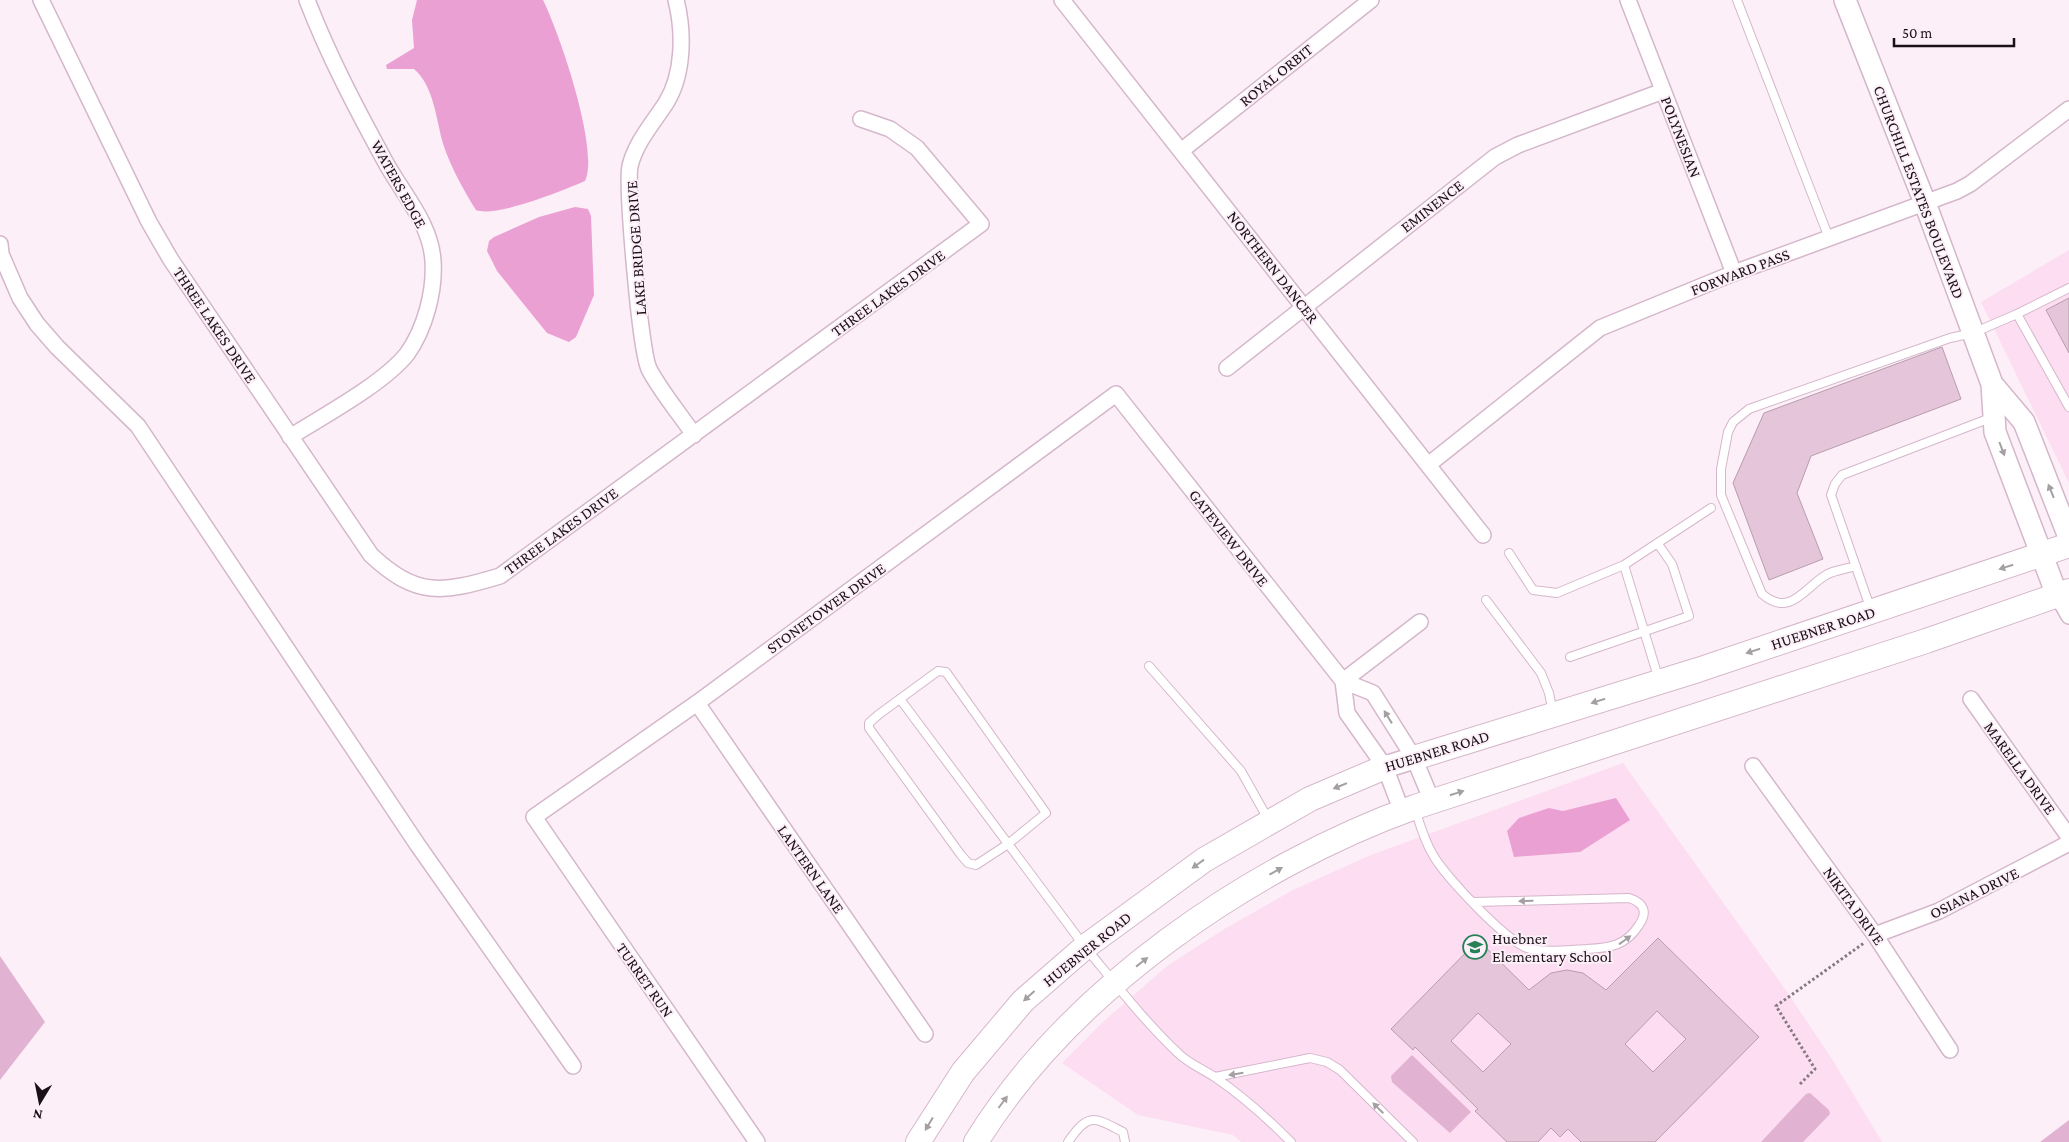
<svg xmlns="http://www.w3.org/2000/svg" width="2069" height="1142" font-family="'Crimson Pro',serif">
<rect width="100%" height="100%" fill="#fceff7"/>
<path fill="#fcddf1" d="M2069 250V483L1981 302Z
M1623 763 1785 989 1832 1059 1882 1142H1241L1233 1135 1138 1115 1062 1063 1104 1021 1167 966 1226 928 1293 890 1371 855Z"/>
<path fill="#e1b2d1" d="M0 956 45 1022 0 1080Z
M1412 1055 1471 1112 1450 1133 1392 1082 1391 1076Z
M1810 1093 1829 1110 1830 1114 1803 1142H1761L1806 1094Z
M2069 1120V1142H2040Z"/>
<path fill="#eba0d3" d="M417 0H543C559 32 600 150 585 181 564 190 496 218 476 210 464 191 448 162 442 140 436 117 433 85 414 69H387L386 65 414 48 412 20Z
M575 207 588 209 591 216 594 295 576 337 569 342 547 333 497 271 487 251 489 241 494 237 539 217Z
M1616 798 1630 820 1580 852 1514 857 1507 831 1519 818 1549 808 1563 811Z"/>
<path fill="#e5c5da" stroke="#b99caf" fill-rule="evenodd" d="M2069 298V353L2046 310Z
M1942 347 1961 399 1811 456 1797 493 1823 559 1769 580 1733 483 1764 413Z
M1658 938 1759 1037 1655 1142H1581L1568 1129 1560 1137 1551 1128 1538 1142H1507L1475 1111 1478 1109 1415 1047 1413 1050 1391 1029 1478 940 1529 990 1551 973 1567 970 1583 973 1606 990ZM1657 1011 1686 1039 1653 1072 1625 1044ZM1478 1013 1511 1044 1483 1072 1451 1041Z"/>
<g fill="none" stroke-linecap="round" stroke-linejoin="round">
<g stroke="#d5b7cb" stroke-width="10">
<path id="lane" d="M1737 0 1829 238
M2017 314 2069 288
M1509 553 1533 590 1557 593 1624 565 1659 680
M1624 565 1711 508
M1856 566C1847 569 1834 570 1826 575 1804 588 1790 618 1762 594L1721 495V469L1728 432 1733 422 1749 409 1950 338 1973 333 2017 314 2069 407
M1486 600 1541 673 1549 693 1553 713
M1871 610 1831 495 1835 484 1842 475 1993 417
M1570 657 1689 616 1672 564 1658 544
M1149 666 1241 771 1268 819
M938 671 946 672 1046 813 1008 844 976 865 968 863 961 855 869 728V723L878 715Z
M900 699 1085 947C1115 983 1144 1021 1178 1053 1189 1064 1203 1069 1216 1078 1244 1097 1268 1119 1291 1142
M1415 809C1420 825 1424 840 1433 855 1445 876 1507 943 1530 949 1548 953 1569 950 1587 949 1609 948 1626 946 1639 925 1648 912 1644 903 1629 898L1474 902
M1215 1077 1310 1058 1327 1062 1340 1070 1413 1142
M1068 1142C1089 1111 1095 1118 1123 1132L1125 1142"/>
</g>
<g stroke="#d5b7cb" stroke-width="18">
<path id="street" d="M41 0 149 222 171 260 371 555C417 598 443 593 500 576L981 224 917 148 890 129 861 119
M676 0C684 32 684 74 666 103 653 123 636 142 630 166 626 186 640 350 649 369 661 392 680 414 694 435
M1062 0 1483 535
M1628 0 1734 273
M1181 151 1371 0
M0 244 1 254 20 298 37 324 57 347 138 426 417 844 573 1066
M1227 368 1495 157 1518 145 1663 91
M290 437C323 416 383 384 407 354 425 329 435 291 433 261 431 224 403 194 386 163 357 110 329 57 307 0
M1428 465 1600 328 1734 273 1957 191 1970 184 2069 109
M2057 595 2069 616
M1343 681 1347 713 1385 767 1402 812
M1343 681 1420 622
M1971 699 2069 837
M697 703 925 1034
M1753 766 1875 935 1950 1050
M1875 935 1939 911 2069 843
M757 1142 534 817 697 703 1116 394 1343 681 1373 693 1414 758 1432 801"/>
</g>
<g stroke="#d5b7cb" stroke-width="24">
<path id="secondary" d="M1845 0 1925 203 1992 384 1995 432 2057 595
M1992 384 2024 422 2069 537
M1385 767 1414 758"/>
</g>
<g stroke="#d5b7cb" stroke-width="26">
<path id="primary" d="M1414 758 1698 670 2069 545
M918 1142 963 1072 1023 1001 1085 947 1204 860 1310 799 1385 767
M976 1142C1069 991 1250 866 1415 807L1926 641 2069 591"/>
</g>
<path stroke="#857980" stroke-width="3" stroke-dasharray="2.5 2.5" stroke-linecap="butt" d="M1800 1084 1815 1069 1776 1006 1864 943"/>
<use href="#lane" stroke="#fff" stroke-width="8"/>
<use href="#street" stroke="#fff" stroke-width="15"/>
<use href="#secondary" stroke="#fff" stroke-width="21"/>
<use href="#primary" stroke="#fff" stroke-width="24"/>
</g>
<defs><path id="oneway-solid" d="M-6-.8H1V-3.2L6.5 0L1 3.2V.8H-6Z" transform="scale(1.25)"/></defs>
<g fill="#a49fa2">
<use href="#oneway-solid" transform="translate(2002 449) rotate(69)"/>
<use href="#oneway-solid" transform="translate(2051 491) rotate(-112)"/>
<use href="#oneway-solid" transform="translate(2006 567) rotate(162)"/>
<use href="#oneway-solid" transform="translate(1753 651) rotate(162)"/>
<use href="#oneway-solid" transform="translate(1598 701) rotate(162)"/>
<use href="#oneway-solid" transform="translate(1388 717) rotate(-122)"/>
<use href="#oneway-solid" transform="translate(1340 786) rotate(158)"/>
<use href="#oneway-solid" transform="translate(1457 793) rotate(-18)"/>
<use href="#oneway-solid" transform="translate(1198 864) rotate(144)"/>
<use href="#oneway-solid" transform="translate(1276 871) rotate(-29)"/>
<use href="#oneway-solid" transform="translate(1526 901) rotate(178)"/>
<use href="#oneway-solid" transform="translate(1625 940) rotate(-36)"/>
<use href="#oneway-solid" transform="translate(1142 962) rotate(-38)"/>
<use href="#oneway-solid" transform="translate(1029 996) rotate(138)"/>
<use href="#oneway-solid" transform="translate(1236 1074) rotate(171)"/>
<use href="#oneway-solid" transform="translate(1003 1102) rotate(-53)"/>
<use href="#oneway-solid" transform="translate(1378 1108) rotate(-135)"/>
<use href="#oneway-solid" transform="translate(929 1124) rotate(121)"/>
</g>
<defs>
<g id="school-ring" transform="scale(1.25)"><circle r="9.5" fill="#fceff7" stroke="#268157" stroke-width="1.5"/><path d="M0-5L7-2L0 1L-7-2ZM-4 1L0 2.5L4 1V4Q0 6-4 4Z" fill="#268157"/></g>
</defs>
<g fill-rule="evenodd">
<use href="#school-ring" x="1475" y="947"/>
</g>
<g text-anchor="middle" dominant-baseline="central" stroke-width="4" stroke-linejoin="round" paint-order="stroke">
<g font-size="16" fill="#1b1017" stroke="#fceff7">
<text transform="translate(1276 75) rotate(-39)">ROYAL ORBIT</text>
<text transform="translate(1681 137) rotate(69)">POLYNESIAN</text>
<text transform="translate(399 184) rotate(61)">WATERS EDGE</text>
<text transform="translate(1919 192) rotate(69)">CHURCHILL ESTATES BOULEVARD</text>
<text transform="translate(1432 206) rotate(-38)">EMINENCE</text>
<text transform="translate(636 248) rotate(-94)">LAKE BRIDGE DRIVE</text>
<text transform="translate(1273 267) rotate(52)">NORTHERN DANCER</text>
<text transform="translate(1740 272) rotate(-21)">FORWARD PASS</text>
<text transform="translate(888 293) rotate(-36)">THREE LAKES DRIVE</text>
<text transform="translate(215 325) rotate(56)">THREE LAKES DRIVE</text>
<text transform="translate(561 531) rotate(-36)">THREE LAKES DRIVE</text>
<text transform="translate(1229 538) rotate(52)">GATEVIEW DRIVE</text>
<text transform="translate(826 608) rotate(-36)">STONETOWER DRIVE</text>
<text transform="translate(1823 628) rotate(-18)">HUEBNER ROAD</text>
<text transform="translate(1437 751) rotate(-17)">HUEBNER ROAD</text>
<text transform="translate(2020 768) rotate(54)">MARELLA DRIVE</text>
<text transform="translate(811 869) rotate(55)">LANTERN LANE</text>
<text transform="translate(1974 893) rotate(-26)">OSIANA DRIVE</text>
<text transform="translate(1854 906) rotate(54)">NIKITA DRIVE</text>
<text transform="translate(1087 949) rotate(-39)">HUEBNER ROAD</text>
<text transform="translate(645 980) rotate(55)">TURRET RUN</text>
</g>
<g font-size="16" fill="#1b1017" stroke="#fceff7" text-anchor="start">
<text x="1492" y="938">Huebner<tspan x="1492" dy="18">Elementary School</tspan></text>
</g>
</g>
<g transform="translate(40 1102) rotate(190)" stroke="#fceff7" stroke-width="4" paint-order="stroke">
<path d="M0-4L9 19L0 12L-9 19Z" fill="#1b1017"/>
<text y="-8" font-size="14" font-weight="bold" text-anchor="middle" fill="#1b1017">N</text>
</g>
<path d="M1894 38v8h120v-8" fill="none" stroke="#1b1017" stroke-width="2.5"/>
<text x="1902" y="38" font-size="15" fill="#1b1017" stroke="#fceff7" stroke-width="4" paint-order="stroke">50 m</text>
</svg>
